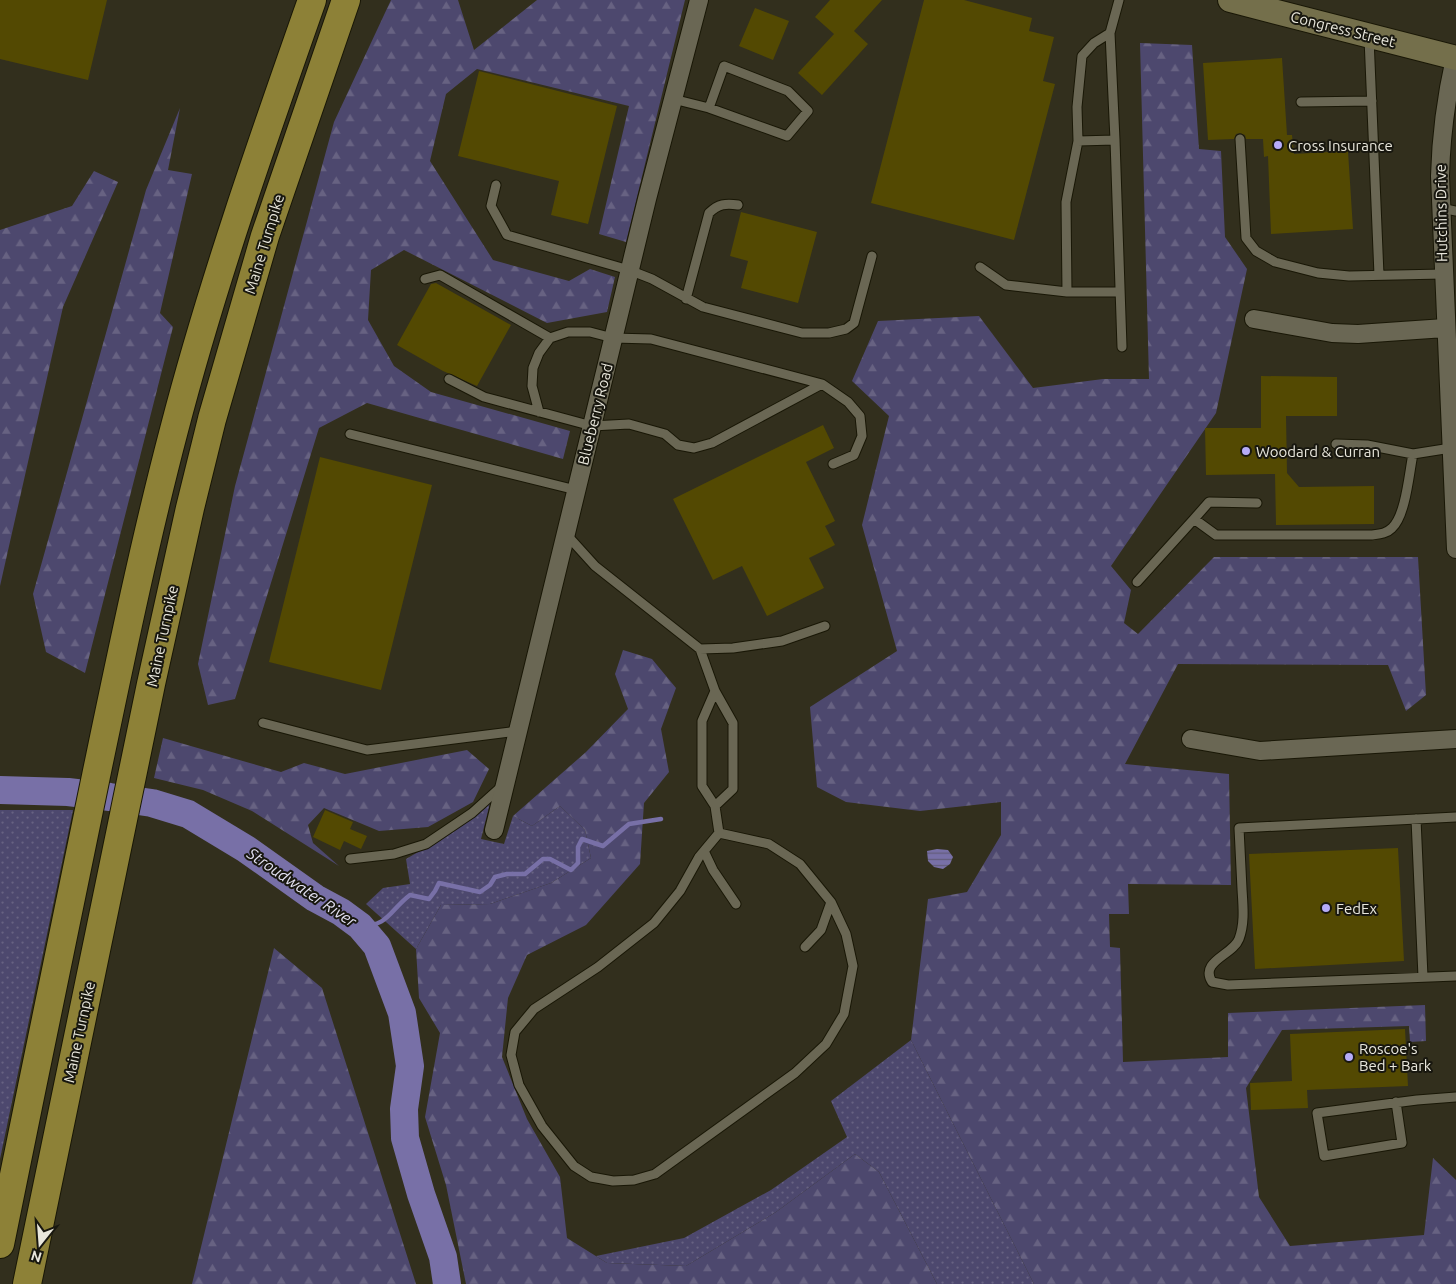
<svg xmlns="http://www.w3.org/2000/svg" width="1456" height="1284" font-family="Ubuntu,sans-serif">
<defs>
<pattern id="grass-dots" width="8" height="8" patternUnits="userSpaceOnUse" patternTransform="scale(1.25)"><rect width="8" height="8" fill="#4d486e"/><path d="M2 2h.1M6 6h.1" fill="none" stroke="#676282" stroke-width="1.8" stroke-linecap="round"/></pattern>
<pattern id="forest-firs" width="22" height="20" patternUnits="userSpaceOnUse" patternTransform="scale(1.25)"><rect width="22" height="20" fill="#4d486e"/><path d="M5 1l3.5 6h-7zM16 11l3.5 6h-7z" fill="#676282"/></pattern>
<pattern id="water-rules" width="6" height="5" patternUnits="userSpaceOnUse" patternTransform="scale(1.25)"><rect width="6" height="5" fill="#7870a7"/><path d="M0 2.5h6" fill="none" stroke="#625d7a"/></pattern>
</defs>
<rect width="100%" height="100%" fill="#322f1d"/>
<path fill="url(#grass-dots)" d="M490 803 481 839 504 844 513 816 532 826 560 806 585 830 591 858 551 883 490 904 441 905 416 949 366 904 383 888 410 884 406 859 444 837Z
M0 810H73L0 1159Z
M911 1040 1034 1284H937L879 1172 855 1154 776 1212 686 1266 607 1263 596 1256 684 1238 771 1190 847 1137 831 1101Z"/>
<path fill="url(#forest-firs)" d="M391 0H458L474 50 537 0H685L626 242 599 234 629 106 477 69 446 94 430 161 493 260 569 281 590 269 615 277 607 312 547 323 404 250 371 270 368 320 394 366 431 392 570 431 563 459 367 403 319 428 235 699 208 705 198 664 235 486 334 122Z
M1140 43 1192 45 1199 149 1221 151 1225 237 1247 269 1216 413 1111 566 1131 590 1124 623 1138 634 1214 557H1418L1426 695 1406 711 1388 665 1178 664 1125 764 1229 774 1231 885 1128 884 1129 914H1109L1110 947 1120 948 1123 1062 1228 1057V1013L1425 1005 1426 1041 1410 1042 1409 1026 1282 1030 1246 1088 1259 1197 1290 1246 1424 1235 1433 1158 1456 1180V1284H1034L911 1040 928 899 967 892 1001 835V802L920 811 846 802 817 787 810 707 897 651 862 525 889 416 852 381 878 321 979 316 1033 388 1103 379H1149Z
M180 108 168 170 192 174 160 313 173 327 85 673 46 652 33 594 146 190Z
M94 171 118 182 63 307 0 586V230L72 206Z
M623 650 652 659 676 688 661 729 669 772 644 803 640 864 586 925 527 955 508 998 502 1057 527 1119 560 1177 567 1238 607 1263 686 1266 776 1212 855 1154 879 1172 937 1284H466L446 1185 425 1117 440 1033 419 998 416 949 441 905 490 904 551 883 591 858 585 830 560 806 532 826 513 816 586 752 628 709 615 674Z
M163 738 281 772 304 763 345 774 467 750 489 769 473 802 428 827 379 831 324 808 308 825 313 843 339 866 252 811 203 790 154 778Z
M274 948 322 988 416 1284H192Z"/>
<path fill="url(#water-rules)" d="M937 849 948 850 953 857 950 864 943 869 934 867 928 861 927 851Z"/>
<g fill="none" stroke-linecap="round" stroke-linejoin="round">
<path stroke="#7870a7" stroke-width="4.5" d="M360 926C389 926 389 911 410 895L429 899 435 891 439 883 480 892 490 885 495 877 507 874H525L543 859H550L571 870 578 863V847L582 839 603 846 629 824 661 819"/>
<path stroke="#7870a7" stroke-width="28" d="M0 790 68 792 110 797 152 803 188 814 246 849 315 898 341 912 360 926 377 946 402 1013 410 1066 404 1109 405 1138 421 1194 443 1257 447 1284"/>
</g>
<path fill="#534902" d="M0 0H107L88 80 0 59Z
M830 0H882L854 31 868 44 822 95 798 73 834 34 815 17Z
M924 0H964L1032 18 1029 31 1054 37 1043 81 1055 84 1014 240 871 203Z
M755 8 789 21 773 60 739 46Z
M1282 58 1287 135H1292L1294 154 1348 151 1353 229 1271 234 1268 156 1264 157 1263 139H1246L1245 135 1240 133 1236 134 1234 139 1208 140 1203 63Z
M479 71 617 106 588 224 551 215 559 181 458 156Z
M741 212 817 232 798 303 741 288 748 261 730 256Z
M436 283 511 325 477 386 443 371 397 345 431 284Z
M1261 376 1337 377V416H1286L1287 473 1299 487 1374 486V524L1276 525 1275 474 1206 475 1205 428H1261Z
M823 425 834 448 806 462 835 521 825 526 835 545 809 558 824 588 767 616 742 566 713 580 673 499Z
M320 457 432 485 381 690 269 662Z
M325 810 353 822 350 829 367 836 361 849 344 841 340 850 313 837Z
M1398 848 1404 961 1255 969 1249 854Z
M1405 1029 1408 1086 1307 1090 1308 1108 1251 1110 1250 1083 1292 1081 1290 1034Z"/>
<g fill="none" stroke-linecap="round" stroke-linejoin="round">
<g stroke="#191706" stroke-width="11">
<path id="lane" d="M1110 33 1094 43 1082 56 1077 107 1078 141 1066 202 1067 292H1119
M1369 38 1379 275
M673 99 709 108 787 136 808 111 788 91 724 66 709 108
M1301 102 1372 101
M1240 139 1246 238 1256 251 1275 262 1318 273 1349 276 1443 274
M1115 140 1122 347
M1078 141 1115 140 1110 33 1119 0
M496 185 491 206 507 235 629 270 652 279 703 307 802 333H829L846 329 854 323 872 256
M1441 208 1456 211
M980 267 1006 285 1067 292
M425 279 440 275 550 338
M686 299 709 213C718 204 726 203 738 205
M449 379 484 397 592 426 629 424 665 434 678 445 694 448 712 443 822 384
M539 412 532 386 533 368 539 353 550 338 568 332H590L613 338 651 339 822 384 848 402 860 416 862 436 854 455 833 464
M350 434 576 490
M1336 444 1367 445 1413 454 1451 448
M1194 519 1209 502 1257 503
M566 534 595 566 700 649 715 691 733 723V789L715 806
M1137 582 1194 519 1216 535H1371C1379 534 1386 534 1392 528 1406 515 1409 473 1413 454
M700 649 733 648 782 641 825 626
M715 691 702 721V786L715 806 719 833 699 857 680 891 654 923 598 967 534 1009 515 1032 511 1055 519 1085 542 1126 574 1166 591 1177 613 1181 634 1180 655 1174 795 1073 826 1044 844 1014 853 966 846 934 831 902 800 864 769 844 719 833
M263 723 367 750 518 731
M1456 817 1239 828C1240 848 1241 869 1242 889 1243 906 1245 923 1239 939 1233 955 1199 961 1212 982L1228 985 1456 976
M1416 819 1423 977
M704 851 713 870 736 904
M350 859 394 854 426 844 472 813 502 786
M805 947 821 930 831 902
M1396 1102 1402 1143 1324 1156 1317 1113 1417 1100 1456 1097"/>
</g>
<g stroke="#191706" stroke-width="20">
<path id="street" d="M1455 58C1446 98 1441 136 1440 176L1456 549
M1254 319 1332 333 1358 334 1445 328
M1191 739 1260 751 1456 739
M494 830 647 199 699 0"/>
</g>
<g stroke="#191706" stroke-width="26">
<path id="secondary" d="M1230 0 1456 58"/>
</g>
<g stroke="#191706" stroke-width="30">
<path id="highway" d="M0 1244C32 1088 63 932 96 776 120 661 144 544 174 430 212 284 262 142 312 0
M27 1284 151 684 190 508 212 419 265 236 346 0"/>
</g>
<use href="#lane" stroke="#6a6754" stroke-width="9"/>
<use href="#street" stroke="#6a6754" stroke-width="18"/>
<use href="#secondary" stroke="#746f4b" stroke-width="24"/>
<use href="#highway" stroke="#8d8137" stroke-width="28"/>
</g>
<g fill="#b6acf8" stroke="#18170f" stroke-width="2">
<circle cx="1278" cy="145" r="5"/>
<circle cx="1246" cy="451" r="5"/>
<circle cx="1326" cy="908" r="5"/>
<circle cx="1349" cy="1057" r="5"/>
</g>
<g text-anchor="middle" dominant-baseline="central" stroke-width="4" stroke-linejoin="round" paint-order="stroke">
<g font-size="15" fill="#e9e7dc" stroke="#18170f">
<text transform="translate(1343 29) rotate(14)">Congress Street</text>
<text transform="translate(1441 213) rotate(-91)">Hutchins Drive</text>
<text transform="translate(264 244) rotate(-73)">Maine Turnpike</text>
<text transform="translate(595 414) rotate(-76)">Blueberry Road</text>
<text transform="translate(162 636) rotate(-78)">Maine Turnpike</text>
<text transform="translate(79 1032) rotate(-78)">Maine Turnpike</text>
</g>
<g font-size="15" fill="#e9e7dc" stroke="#18170f" text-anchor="start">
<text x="1288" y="145">Cross Insurance</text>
<text x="1256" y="451">Woodard &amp; Curran</text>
<text x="1336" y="908">FedEx</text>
<text x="1359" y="1048">Roscoe's<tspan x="1359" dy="17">Bed + Bark</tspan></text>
</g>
<g font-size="16" font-style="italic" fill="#e2e0f1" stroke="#18170f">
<text transform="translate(302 887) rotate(34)">Stroudwater River</text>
</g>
</g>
<g transform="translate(40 1244) rotate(197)" stroke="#18170f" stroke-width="4" paint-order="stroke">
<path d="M0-4L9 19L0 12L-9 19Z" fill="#e9e7dc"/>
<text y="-8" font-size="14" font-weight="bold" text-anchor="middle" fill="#e9e7dc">N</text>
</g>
</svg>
